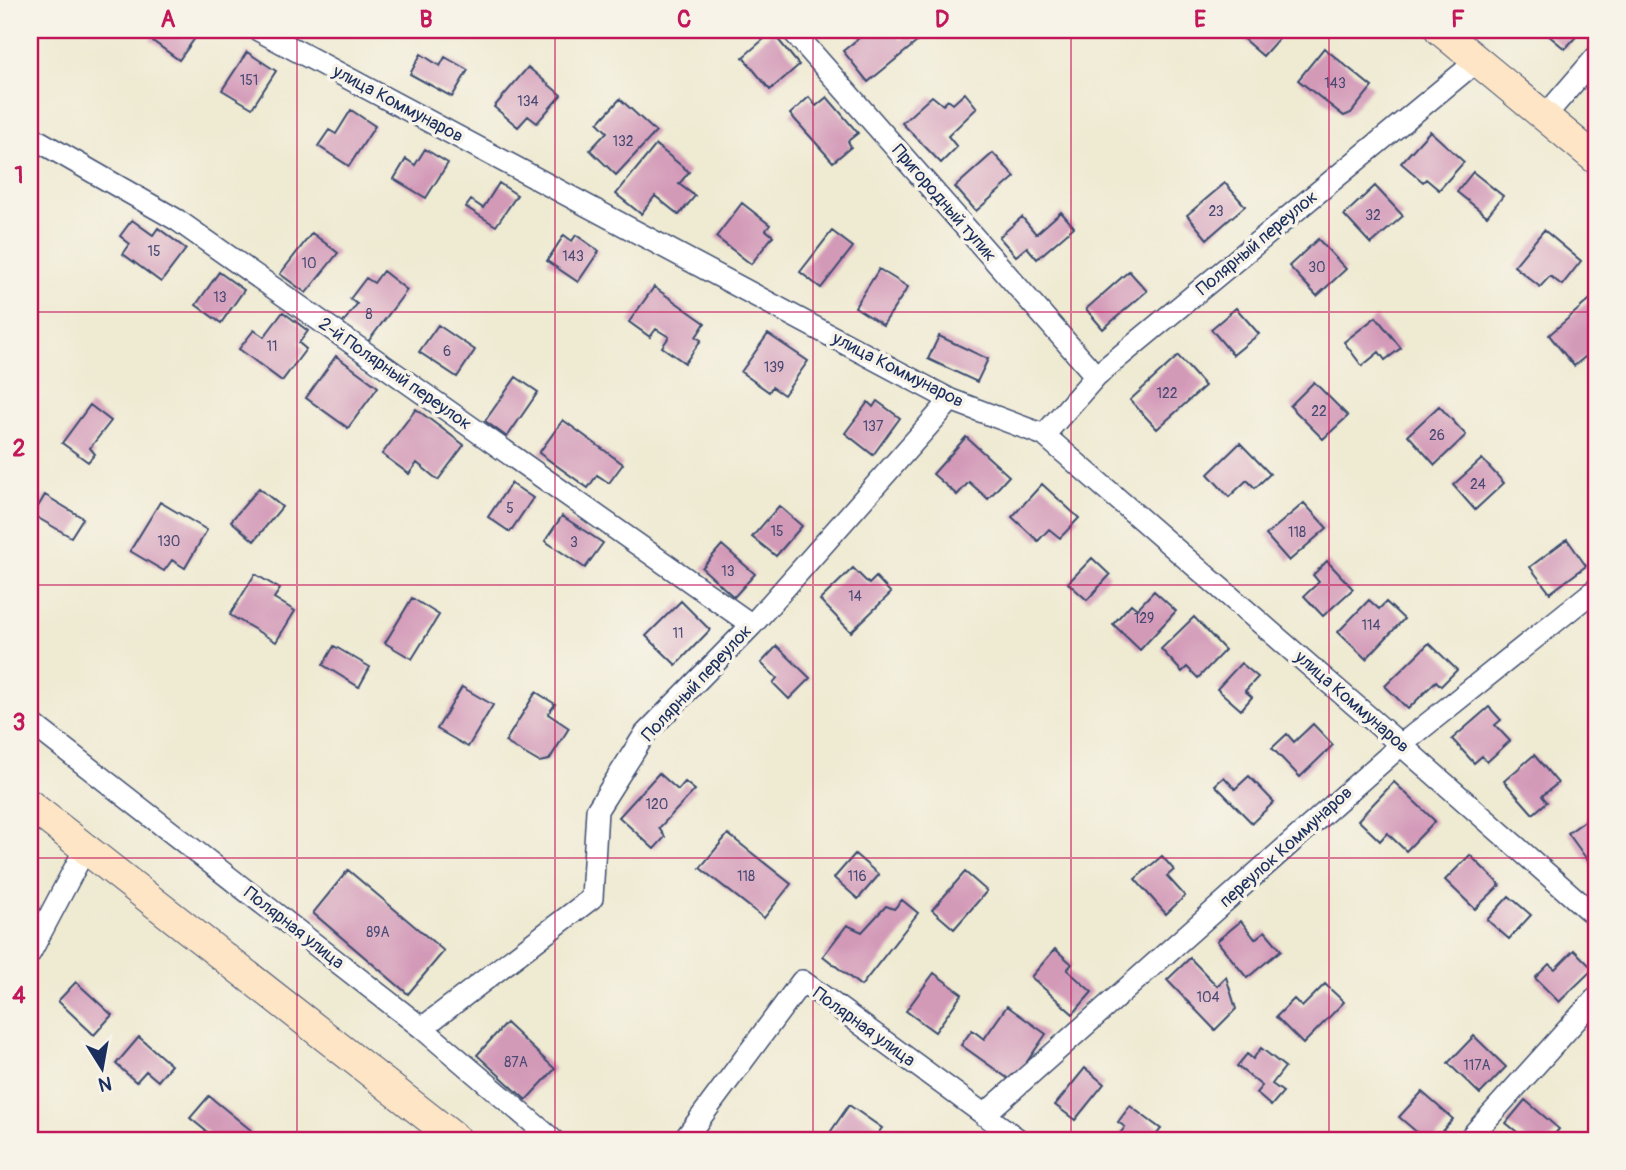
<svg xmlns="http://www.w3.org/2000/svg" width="1626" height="1170" font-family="Pangolin,sans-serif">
<rect width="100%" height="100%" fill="#f7f3e8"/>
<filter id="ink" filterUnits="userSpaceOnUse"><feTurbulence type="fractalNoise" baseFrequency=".0143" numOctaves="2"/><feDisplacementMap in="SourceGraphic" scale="14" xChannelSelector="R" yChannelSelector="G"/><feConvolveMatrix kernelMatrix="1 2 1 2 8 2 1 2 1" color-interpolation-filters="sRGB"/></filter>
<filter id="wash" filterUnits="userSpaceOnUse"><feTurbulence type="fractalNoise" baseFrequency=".00686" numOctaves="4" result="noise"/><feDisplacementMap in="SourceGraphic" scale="28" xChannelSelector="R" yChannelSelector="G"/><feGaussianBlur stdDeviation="1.57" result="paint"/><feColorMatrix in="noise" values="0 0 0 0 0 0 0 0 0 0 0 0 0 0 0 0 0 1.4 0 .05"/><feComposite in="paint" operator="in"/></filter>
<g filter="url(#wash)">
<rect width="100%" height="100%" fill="#efead2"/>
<g id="blocks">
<path fill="#d39ab8" d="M157 30H201L179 60 150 39Z
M869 30H892L901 40 909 33 917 42 868 82 843 51Z
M1233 30H1286L1263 56Z
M1542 30H1582L1565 49Z
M772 32 799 65 770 90 743 57Z
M1324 48 1372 87 1351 113 1344 116 1298 80Z
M247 52 276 71 252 108 222 90Z
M421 54 440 66 445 57 468 70 452 97 410 74Z
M528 67 561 95 537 123 528 116 518 127 494 107Z
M965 93 977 108 948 136 957 147 941 163 902 123 932 96 943 105 948 100 953 104Z
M809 97 816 106 827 97 858 133 848 141 851 147 833 162 790 114Z
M620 99 656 132 616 175 590 150 607 132 598 123Z
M351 110 375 126 349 166 318 146 329 130 336 134Z
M1430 131 1464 162 1439 190 1426 179 1423 182 1401 163Z
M656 145 689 172 679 184 695 196 679 215 655 196 641 214 616 194Z
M425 149 448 163 426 198 394 179 406 159 415 165Z
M993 153 1015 177 976 211 955 187Z
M1473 172 1503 196 1487 216 1457 192Z
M499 183 517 195 496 226 466 207 471 200 483 208Z
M1225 183 1245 206 1207 239 1187 215Z
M1375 186 1403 216 1371 244 1344 215Z
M742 203 770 225 766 230 773 236 751 264 716 237Z
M1061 212 1074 227 1037 259 1027 247 1016 256 999 237 1022 217 1036 234Z
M132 220 153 235 158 228 186 249 161 282 123 254 130 244 120 236Z
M1544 230 1581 261 1562 285 1550 276 1540 287 1514 266Z
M832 231 853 247 821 288 800 272Z
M312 233 338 253 306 293 280 274Z
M564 235 572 241 576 235 599 251 578 282 547 261Z
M1318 239 1346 269 1317 296 1289 266Z
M879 269 908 287 883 325 855 307Z
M383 271 407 290 367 343 342 324 357 304 350 299 366 278 374 283Z
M1129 271 1147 291 1103 329 1086 309Z
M219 272 244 290 221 323 196 305Z
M654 287 705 323 696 337 701 340 685 363 662 347 669 337 656 329 650 337 629 322Z
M1596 294V348L1574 366 1549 335Z
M1236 308 1259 334 1233 355 1211 329Z
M283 312 308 331 299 343 306 349 282 381 239 349 254 330 264 337Z
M1376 317 1401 348 1385 360 1379 352 1362 366 1344 342Z
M438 325 475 350 457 377 419 352Z
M768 334 808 361 784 395 772 387 769 392 741 372Z
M939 336 988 359 977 382 928 359Z
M336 356 378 387 348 428 306 398Z
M1178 356 1205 386 1157 429 1130 400Z
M516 377 538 392 507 437 485 421Z
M1314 382 1348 416 1323 439 1290 406Z
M877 401 900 418 873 455 845 433 868 402 873 407Z
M90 405 111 421 90 448 95 454 88 462 62 443Z
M1439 406 1466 435 1435 465 1408 435Z
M416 409 464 445 438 480 417 463 409 474 382 454Z
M563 420 623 464 609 483 597 475 588 488 539 453Z
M966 437 1009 476 988 499 969 482 957 495 933 474Z
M1240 443 1270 474 1255 488 1247 480 1229 497 1208 474Z
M1482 459 1504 483 1475 510 1453 485Z
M511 483 533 498 510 532 488 517Z
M1042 484 1079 518 1060 538 1049 529 1038 541 1012 517Z
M259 488 282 507 254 541 231 521Z
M45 495 83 518 71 537 33 515Z
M160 502 207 530 185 568 172 560 164 571 130 551Z
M1304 503 1327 528 1289 561 1266 535Z
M779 506 802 526 776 556 752 537Z
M562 516 603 543 585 568 545 541Z
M1567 539 1586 566 1550 593 1530 567Z
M722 545 755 574 734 597 702 568Z
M1092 558 1110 575 1087 600 1068 583Z
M1327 561 1353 589 1323 616 1304 596 1319 582 1313 575Z
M853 568 869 584 876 577 891 593 851 632 820 600Z
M255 574 280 589 274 598 295 611 276 642 230 615Z
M1154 591 1176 611 1140 650 1113 624 1131 604 1137 609Z
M412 598 439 615 412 659 385 643Z
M1369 600 1379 609 1386 602 1404 619 1366 659 1338 632Z
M681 601 710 630 676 665 646 636Z
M1194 617 1225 650 1198 678 1187 667 1182 672 1161 649Z
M1429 643 1457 670 1441 686 1436 681 1408 709 1385 686Z
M334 646 370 667 359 687 323 665Z
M777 646 810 678 789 699 773 683 777 678 761 663Z
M1241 663 1258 677 1245 691 1252 697 1241 710 1217 689Z
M462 687 493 705 468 747 437 729Z
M536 692 555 704 548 714 569 728 549 760 539 762 505 742Z
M1489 707 1501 720 1495 725 1510 741 1487 762 1482 756 1474 763 1452 739Z
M1313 724 1333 745 1300 777 1272 748 1287 734 1294 742Z
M1534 755 1558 783 1542 796 1547 802 1533 814 1504 781Z
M659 773 678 790 685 782 695 790 659 828 665 837 654 849 619 817Z
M1249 776 1274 802 1252 823 1215 785 1224 777 1235 789Z
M1394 782 1435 821 1406 851 1387 833 1380 841 1358 820Z
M1595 814 1596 816V872L1568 833Z
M728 834 791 884 764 918 700 868Z
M855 854 879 875 858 899 834 878Z
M1470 855 1500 885 1475 909 1445 880Z
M1162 856 1174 870 1167 876 1185 896 1166 914 1135 879Z
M348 870 444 951 408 994 313 913Z
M965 872 987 891 954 929 932 910Z
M1509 896 1531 915 1509 939 1487 920Z
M902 900 918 913 861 986 823 956 847 925 862 932 886 906 894 909Z
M1241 921 1255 939 1265 931 1281 950 1247 978 1217 941Z
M1055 949 1072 964 1067 970 1092 992 1073 1014 1031 977Z
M1574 950 1593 969 1559 1002 1535 978 1549 964 1555 969Z
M1190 958 1217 986 1226 977 1236 1009 1215 1030 1167 980Z
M934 973 962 994 935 1032 906 1011Z
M76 982 112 1015 94 1035 58 1001Z
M1325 984 1344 1002 1303 1044 1276 1017 1294 999 1302 1007Z
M1007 1006 1046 1034 1013 1082 961 1045 972 1030 984 1039Z
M506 1023 555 1069 526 1100 477 1055Z
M1474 1036 1506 1067 1480 1094 1448 1063Z
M139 1037 171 1065 158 1081 146 1071 136 1082 116 1064Z
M1261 1048 1285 1067 1272 1084 1283 1092 1271 1106 1256 1093 1262 1086 1237 1066 1247 1054 1253 1059Z
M1085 1068 1104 1084 1075 1120 1055 1105Z
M1422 1092 1453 1119 1434 1140H1426L1399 1117Z
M209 1096 252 1131 244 1140H217L190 1118Z
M1525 1100 1559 1129 1550 1140H1527L1506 1123Z
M849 1105 882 1128 873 1140H831L827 1137Z
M1130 1106 1161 1129 1152 1140H1115L1125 1127 1118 1122Z"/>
</g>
</g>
<g filter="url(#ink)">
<use href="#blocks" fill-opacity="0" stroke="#3b4b6f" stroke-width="2"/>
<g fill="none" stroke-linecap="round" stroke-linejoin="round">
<g stroke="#3b4b6f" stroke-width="24">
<path id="street" d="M258 30 951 400 1044 435 1401 745 1596 917
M792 30 1096 376
M1545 116 1596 57
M30 136 177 220 752 625
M1044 435 1096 376 1478 60
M30 722 422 1028 553 1140
M30 953 85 849
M422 1028 592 898 597 810 645 734 752 625 951 400
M984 1115 1401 745 1596 589
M684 1140 802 981 1019 1140
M1468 1140 1596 998"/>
</g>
<g stroke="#3b4b6f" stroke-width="32">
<path id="secondary" d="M1440 30 1596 159
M30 805 457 1140"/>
</g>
<use href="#street" stroke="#fff" stroke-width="21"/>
<use href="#secondary" stroke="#fde5c5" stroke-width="30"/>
</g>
</g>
<path fill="none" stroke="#c2185b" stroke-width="2" stroke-opacity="0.55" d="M297 30V1140M555 30V1140M813 30V1140M1071 30V1140M1329 30V1140M30 312H1596M30 585H1596M30 858H1596"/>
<g text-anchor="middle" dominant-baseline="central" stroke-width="7" stroke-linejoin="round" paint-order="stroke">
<g font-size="14" fill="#494a74">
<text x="249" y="80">151</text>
<text x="1335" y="83">143</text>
<text x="528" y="101">134</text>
<text x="623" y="141">132</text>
<text x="1216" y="211">23</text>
<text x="1373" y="215">32</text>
<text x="154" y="251">15</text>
<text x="573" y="256">143</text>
<text x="309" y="263">10</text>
<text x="1317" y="267">30</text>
<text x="220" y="297">13</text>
<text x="369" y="314">8</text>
<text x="272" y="346">11</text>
<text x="447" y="351">6</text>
<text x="774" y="367">139</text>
<text x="1167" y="393">122</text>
<text x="1319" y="411">22</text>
<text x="873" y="426">137</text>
<text x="1437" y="435">26</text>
<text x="1478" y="484">24</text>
<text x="510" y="508">5</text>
<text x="777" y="531">15</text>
<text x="1297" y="532">118</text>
<text x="169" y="541">130</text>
<text x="574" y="542">3</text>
<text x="728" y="571">13</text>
<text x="855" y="596">14</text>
<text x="1144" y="618">129</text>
<text x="1371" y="625">114</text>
<text x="678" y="633">11</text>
<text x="657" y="804">120</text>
<text x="746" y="876">118</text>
<text x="857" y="876">116</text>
<text x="378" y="932">89А</text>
<text x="1208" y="997">104</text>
<text x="516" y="1062">87А</text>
<text x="1477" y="1065">117А</text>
</g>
<g font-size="18" fill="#1b2f5e" stroke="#f7f3e8">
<text transform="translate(398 104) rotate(28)">улица Коммунаров</text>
<text transform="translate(944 203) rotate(49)">Пригородный тупик</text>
<text transform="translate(1257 243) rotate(-40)">Полярный переулок</text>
<text transform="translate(898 370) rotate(27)">улица Коммунаров</text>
<text transform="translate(395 374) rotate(35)">2-й Полярный переулок</text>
<text transform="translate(697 683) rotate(-47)">Полярный переулок</text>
<text transform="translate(1352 702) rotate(41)">улица Коммунаров</text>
<text transform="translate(1286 847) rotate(-42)">переулок Коммунаров</text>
<text transform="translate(294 928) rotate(38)">Полярная улица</text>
<text transform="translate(864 1027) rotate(36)">Полярная улица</text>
</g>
</g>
<rect width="1626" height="1170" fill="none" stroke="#f7f3e8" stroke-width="77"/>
<g transform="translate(102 1068) rotate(169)" stroke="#f7f3e8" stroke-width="5" paint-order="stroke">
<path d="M0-5L12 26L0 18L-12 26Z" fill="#1b2f5e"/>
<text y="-10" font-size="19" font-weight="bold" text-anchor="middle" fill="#1b2f5e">N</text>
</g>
<rect x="38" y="38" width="1550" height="1094" fill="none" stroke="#c2185b" stroke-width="2.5"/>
<g font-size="23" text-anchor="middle" font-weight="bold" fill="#c2185b">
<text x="168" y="27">A</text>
<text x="426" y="27">B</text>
<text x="684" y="27">C</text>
<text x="942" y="27">D</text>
<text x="1200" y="27">E</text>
<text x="1458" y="27">F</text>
<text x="19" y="183">1</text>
<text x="19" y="456">2</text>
<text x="19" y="730">3</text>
<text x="19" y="1003">4</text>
</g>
</svg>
